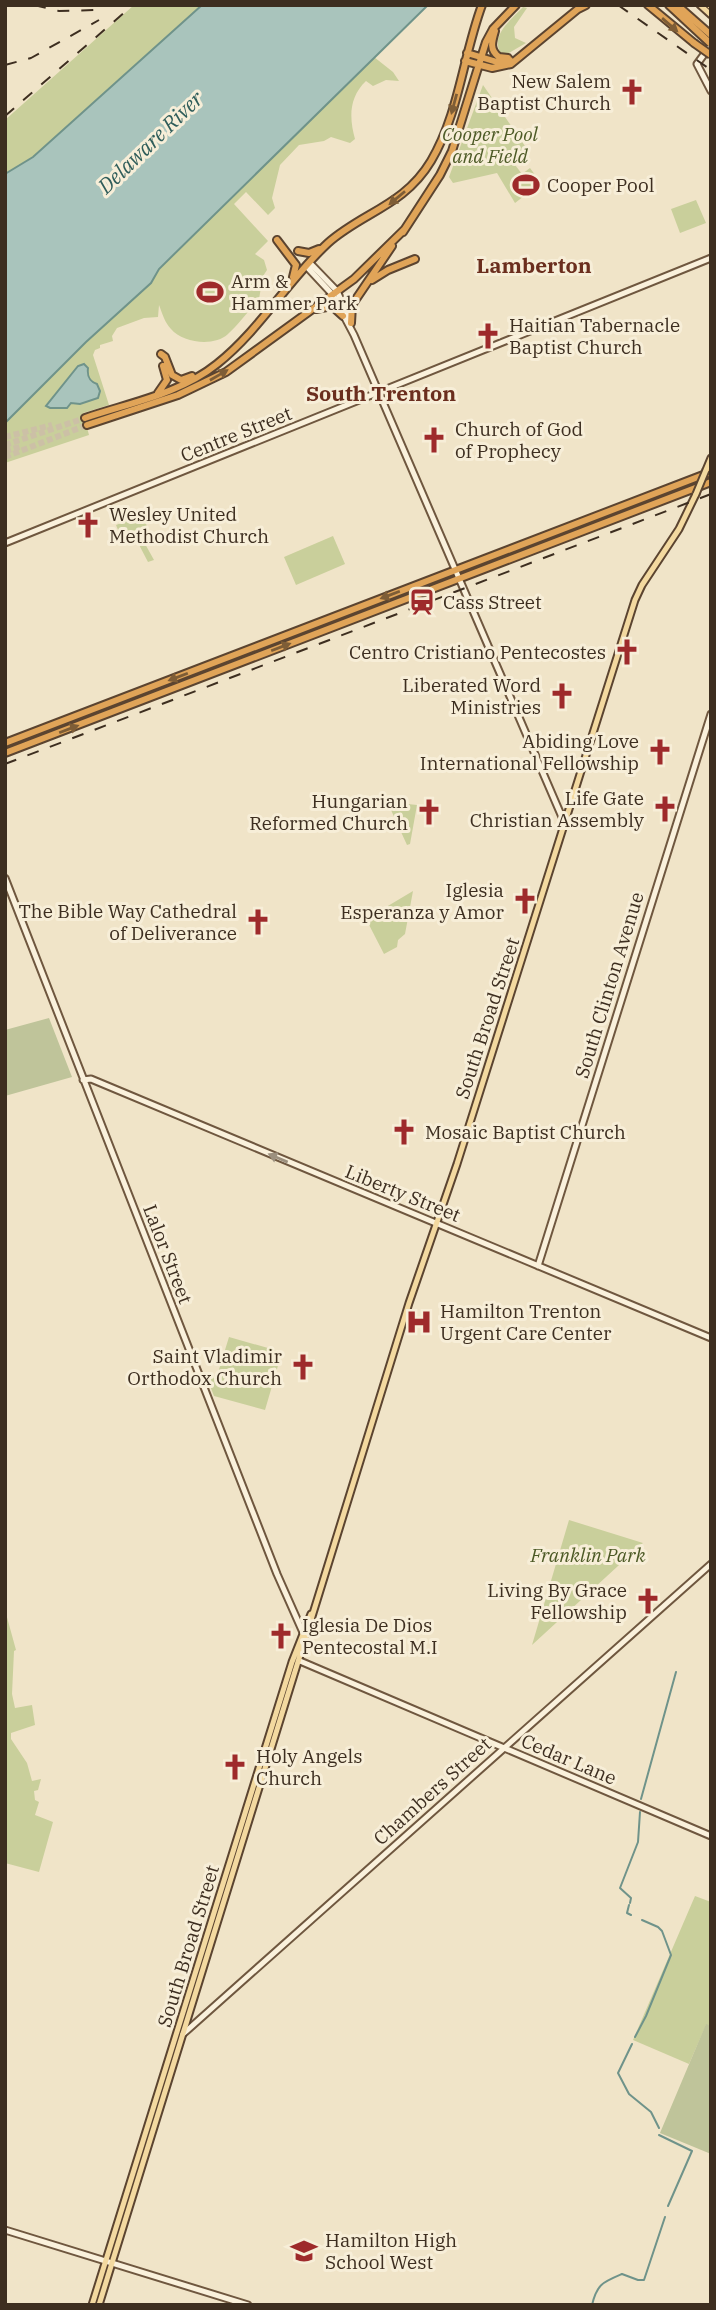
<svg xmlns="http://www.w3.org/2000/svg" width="716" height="2310" font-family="'IBM Plex Serif',serif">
<rect width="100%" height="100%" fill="#f0e4c8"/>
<path fill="#c9cf9b" d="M134 5H202L33 157 5 174V120Z
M523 7 527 8 514 27 515 38 526 43 507 54 500 52C491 34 512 19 523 7Z
M374 57 393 72 399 81 386 80 373 86 366 81C349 97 349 118 355 139L350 143 331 137 324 141 299 145 280 165 272 198 275 208 268 215 246 192 234 204 268 241 255 254 264 260 267 270 263 276 259 299 252 297 251 303 254 305C245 315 237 326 228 334 214 347 183 343 171 329 165 323 162 313 159 305L158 317 144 318 117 328 112 336 113 341 100 345V348L95 350 93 355 109 405 83 413 89 435 5 463V423L86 342 151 283 159 269Z
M483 85 527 149 512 161 522 174 530 168 541 183 515 203 497 173 453 183 449 177Z
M696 200 706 223 680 233 671 209Z
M142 515 151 535 144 542 154 560 148 562 136 539 124 544 116 525Z
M333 536 345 564 296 585 284 557Z
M408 804 417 805 410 844 407 845 391 810Z
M413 891 405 934 398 940 397 947 384 954 366 919Z
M229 1337 282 1352 265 1410 214 1396 205 1373 217 1376Z
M569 1520 643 1543 532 1645Z
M5 1610 16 1650 14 1651 12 1694 15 1708 32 1705 35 1725 11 1733V1739L27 1763 32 1781 41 1779 38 1790 34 1791 35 1800 39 1802 35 1815 53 1822 39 1872 5 1863Z
M695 1896 711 1902V2026L706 2025 689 2064 633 2040Z"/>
<path fill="#bfc49a" d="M49 1018 72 1077 5 1096V1030Z
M706 2024 711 2026V2154L660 2133Z"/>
<path fill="#a9c4bc" stroke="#6f938a" stroke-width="2" d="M202 5H428L159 269 151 283 86 342 5 423V174L33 157Z
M84 364 88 368C87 376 89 381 97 384L100 391 98 398 80 404 71 403 67 408H50L46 406 78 366Z"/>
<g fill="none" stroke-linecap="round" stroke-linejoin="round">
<path stroke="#6f938a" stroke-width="2" d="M641 1799 676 1672
M630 1903 631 1898 620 1888 638 1842 640 1812
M629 1905 627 1913 631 1915
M635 2037 646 2016 671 1955 662 1931 658 1927 642 1920
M632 2044 618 2073 629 2094 651 2112 659 2128
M659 2135 692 2151 668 2206
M592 2305C597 2284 603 2282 622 2274L638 2280H644L665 2217"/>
<path stroke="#ccc0a6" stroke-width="6" stroke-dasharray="6 3" stroke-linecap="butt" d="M5 437 52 425
M5 445 85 418
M5 451 20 447
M5 457 87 425"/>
<g stroke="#6f573f" stroke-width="9">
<path id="secondary" d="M708 49 697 64 711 91
M310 263 337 291 351 322
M306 266 333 295 354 335 565 824
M5 543 711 258
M5 878 277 1574 305 1637
M83 1080 91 1079 711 1338
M538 1266 711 714
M300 1661 711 1836
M183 2034 711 1564
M5 2230 248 2305"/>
</g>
<g stroke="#5b4430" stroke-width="9">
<path id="primary" d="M700 5 711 15
M709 5 711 7
M706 470 711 458
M92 2305 292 1662 311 1614
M99 2305 409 1303 457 1164 635 600 642 585 679 529 696 494"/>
</g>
<g stroke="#5b4430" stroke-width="10">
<path id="highway" d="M648 5 694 43
M669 5 711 44
M677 5 711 35
M495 31C492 41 489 50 499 57L508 58
M467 53 497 62 510 60
M465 61 492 68 511 64 578 9 586 5
M403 232 440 175 452 151 486 42 493 29 516 5
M277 240 296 265 293 277
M298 251 309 253 319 249
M372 280 388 270 415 259
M316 309 332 306 343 316
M351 323 352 305 392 246
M161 354 165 357 172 375 181 380 192 376
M158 393 167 380 163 366
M85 418C129 403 180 394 217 364 260 330 288 280 328 243 363 212 404 206 431 161 459 114 463 56 482 5
M87 425 178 395 226 372 354 279 405 229
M5 743 711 472
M5 753 711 482"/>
</g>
<use href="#secondary" stroke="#faf1dc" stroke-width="5"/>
<use href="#primary" stroke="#f3d9a0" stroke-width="5"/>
<use href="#highway" stroke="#e0a458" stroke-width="6"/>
<path stroke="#3d2e20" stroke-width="2" stroke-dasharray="12 12" stroke-linecap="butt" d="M34 5 59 11 96 10
M618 5 711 70
M5 65 31 58 99 20
M5 116 133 5
M5 764 711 494"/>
<g stroke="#5b4430" stroke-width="9" stroke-linecap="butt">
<path id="primary-bridge" d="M696 494 706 470"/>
</g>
<g stroke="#5b4430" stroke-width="10" stroke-linecap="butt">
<path id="highway-bridge" d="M694 43 711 55"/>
</g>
<use href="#primary-bridge" stroke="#f3d9a0" stroke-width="5"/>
<use href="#highway-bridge" stroke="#e0a458" stroke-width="6"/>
</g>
<defs><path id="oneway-solid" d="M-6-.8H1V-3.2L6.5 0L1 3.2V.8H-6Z" transform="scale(1.75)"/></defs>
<g fill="#7e5d36">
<use href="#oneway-solid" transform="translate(670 25) rotate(41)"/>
<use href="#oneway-solid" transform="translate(454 104) rotate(105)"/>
<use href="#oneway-solid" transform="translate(397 198) rotate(140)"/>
<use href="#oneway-solid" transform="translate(219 375) rotate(-30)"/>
<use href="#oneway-solid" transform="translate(390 595) rotate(159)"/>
<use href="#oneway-solid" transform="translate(281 647) rotate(-21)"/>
<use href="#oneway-solid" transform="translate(178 677) rotate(159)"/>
<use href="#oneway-solid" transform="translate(69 729) rotate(-21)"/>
</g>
<use fill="#9c907e" href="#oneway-solid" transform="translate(278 1158) rotate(-157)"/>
<defs>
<g id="church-bare" transform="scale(2.1)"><path d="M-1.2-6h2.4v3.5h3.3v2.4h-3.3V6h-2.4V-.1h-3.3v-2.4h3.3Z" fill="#9e2a2b" stroke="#f7eed8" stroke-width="2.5" paint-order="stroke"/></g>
<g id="stadium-bare" transform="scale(2.1)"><path d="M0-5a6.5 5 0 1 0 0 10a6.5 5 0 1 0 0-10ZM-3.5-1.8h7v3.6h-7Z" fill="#9e2a2b" stroke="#f7eed8" stroke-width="2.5" paint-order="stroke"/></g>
<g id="station-bare" transform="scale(2.1)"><path d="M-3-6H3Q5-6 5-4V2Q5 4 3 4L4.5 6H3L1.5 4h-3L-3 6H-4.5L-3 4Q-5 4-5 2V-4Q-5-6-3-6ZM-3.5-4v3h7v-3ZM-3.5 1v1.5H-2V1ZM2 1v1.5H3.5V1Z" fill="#9e2a2b" stroke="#f7eed8" stroke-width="2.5" paint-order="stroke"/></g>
<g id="hospital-bare" transform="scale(2.1)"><path d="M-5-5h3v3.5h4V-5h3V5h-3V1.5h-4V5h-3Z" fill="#9e2a2b" stroke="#f7eed8" stroke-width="2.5" paint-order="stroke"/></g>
<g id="school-bare" transform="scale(2.1)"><path d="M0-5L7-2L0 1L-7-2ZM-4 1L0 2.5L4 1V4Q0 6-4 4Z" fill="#9e2a2b" stroke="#f7eed8" stroke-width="2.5" paint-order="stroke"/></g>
</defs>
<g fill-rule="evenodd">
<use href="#church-bare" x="632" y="92"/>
<use href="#stadium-bare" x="526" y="185"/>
<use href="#stadium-bare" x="210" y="292"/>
<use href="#church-bare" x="488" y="336"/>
<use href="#church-bare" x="434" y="440"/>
<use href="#church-bare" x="88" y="525"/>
<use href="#station-bare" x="422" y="602"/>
<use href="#church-bare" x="627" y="652"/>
<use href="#church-bare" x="562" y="696"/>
<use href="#church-bare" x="660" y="752"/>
<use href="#church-bare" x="665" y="809"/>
<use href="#church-bare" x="429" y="812"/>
<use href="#church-bare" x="525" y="901"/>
<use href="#church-bare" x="258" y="922"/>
<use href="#church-bare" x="404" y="1132"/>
<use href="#hospital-bare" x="419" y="1322"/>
<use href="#church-bare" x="303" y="1367"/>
<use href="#church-bare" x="648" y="1601"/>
<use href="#church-bare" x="281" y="1636"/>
<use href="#church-bare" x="235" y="1767"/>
<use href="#school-bare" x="304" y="2251"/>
</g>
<g text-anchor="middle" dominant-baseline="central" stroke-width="6" stroke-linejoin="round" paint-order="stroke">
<g font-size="19" fill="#3d2e20" stroke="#f7eed8" text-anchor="start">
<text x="611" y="81" text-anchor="end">New Salem<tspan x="611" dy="22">Baptist Church</tspan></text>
<text x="547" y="185">Cooper Pool</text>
<text x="231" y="281">Arm &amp;<tspan x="231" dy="22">Hammer Park</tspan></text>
<text x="509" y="325">Haitian Tabernacle<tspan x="509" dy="22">Baptist Church</tspan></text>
<text x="455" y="429">Church of God<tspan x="455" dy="22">of Prophecy</tspan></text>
<text x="109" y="514">Wesley United<tspan x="109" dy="22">Methodist Church</tspan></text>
<text x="443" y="602">Cass Street</text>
<text x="606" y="652" text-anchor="end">Centro Cristiano Pentecostes</text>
<text x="541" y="685" text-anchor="end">Liberated Word<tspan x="541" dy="22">Ministries</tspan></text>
<text x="639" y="741" text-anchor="end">Abiding Love<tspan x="639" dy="22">International Fellowship</tspan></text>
<text x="644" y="798" text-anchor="end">Life Gate<tspan x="644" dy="22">Christian Assembly</tspan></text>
<text x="408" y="801" text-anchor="end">Hungarian<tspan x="408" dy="22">Reformed Church</tspan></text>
<text x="504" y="890" text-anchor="end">Iglesia<tspan x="504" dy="22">Esperanza y Amor</tspan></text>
<text x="237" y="911" text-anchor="end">The Bible Way Cathedral<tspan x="237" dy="22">of Deliverance</tspan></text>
<text x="425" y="1132">Mosaic Baptist Church</text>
<text x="440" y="1311">Hamilton Trenton<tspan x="440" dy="22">Urgent Care Center</tspan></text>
<text x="282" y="1356" text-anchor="end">Saint Vladimir<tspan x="282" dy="22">Orthodox Church</tspan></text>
<text x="627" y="1590" text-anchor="end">Living By Grace<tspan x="627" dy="22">Fellowship</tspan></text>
<text x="302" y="1625">Iglesia De Dios<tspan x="302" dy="22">Pentecostal M.I</tspan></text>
<text x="256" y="1756">Holy Angels<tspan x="256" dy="22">Church</tspan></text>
<text x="325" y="2240">Hamilton High<tspan x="325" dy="22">School West</tspan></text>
</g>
<g font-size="19" font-style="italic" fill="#4d5a26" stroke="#f7eed8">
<text x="490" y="134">Cooper Pool<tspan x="490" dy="22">and Field</tspan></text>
<text x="588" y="1555">Franklin Park</text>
</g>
<g font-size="19" fill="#3d2e20" stroke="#f7eed8">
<text transform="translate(236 434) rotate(-22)">Centre Street</text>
<text transform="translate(609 985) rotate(-73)">South Clinton Avenue</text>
<text transform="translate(487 1018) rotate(-72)">South Broad Street</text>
<text transform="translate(403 1193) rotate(22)">Liberty Street</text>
<text transform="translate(168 1254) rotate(69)">Lalor Street</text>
<text transform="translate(569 1759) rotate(23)">Cedar Lane</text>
<text transform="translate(432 1791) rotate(-42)">Chambers Street</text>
<text transform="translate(188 1946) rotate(-73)">South Broad Street</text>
</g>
<g font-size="21" font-style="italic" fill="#2f5d5a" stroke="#f7eed8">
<text transform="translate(150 142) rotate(-44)">Delaware River</text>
</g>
<g font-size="21" font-weight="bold" fill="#6b2e1e" stroke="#f7eed8">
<text x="534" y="265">Lamberton</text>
<text x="381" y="393">South Trenton</text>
</g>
</g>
<rect width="716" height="2310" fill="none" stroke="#3d2e20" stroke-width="14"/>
</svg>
